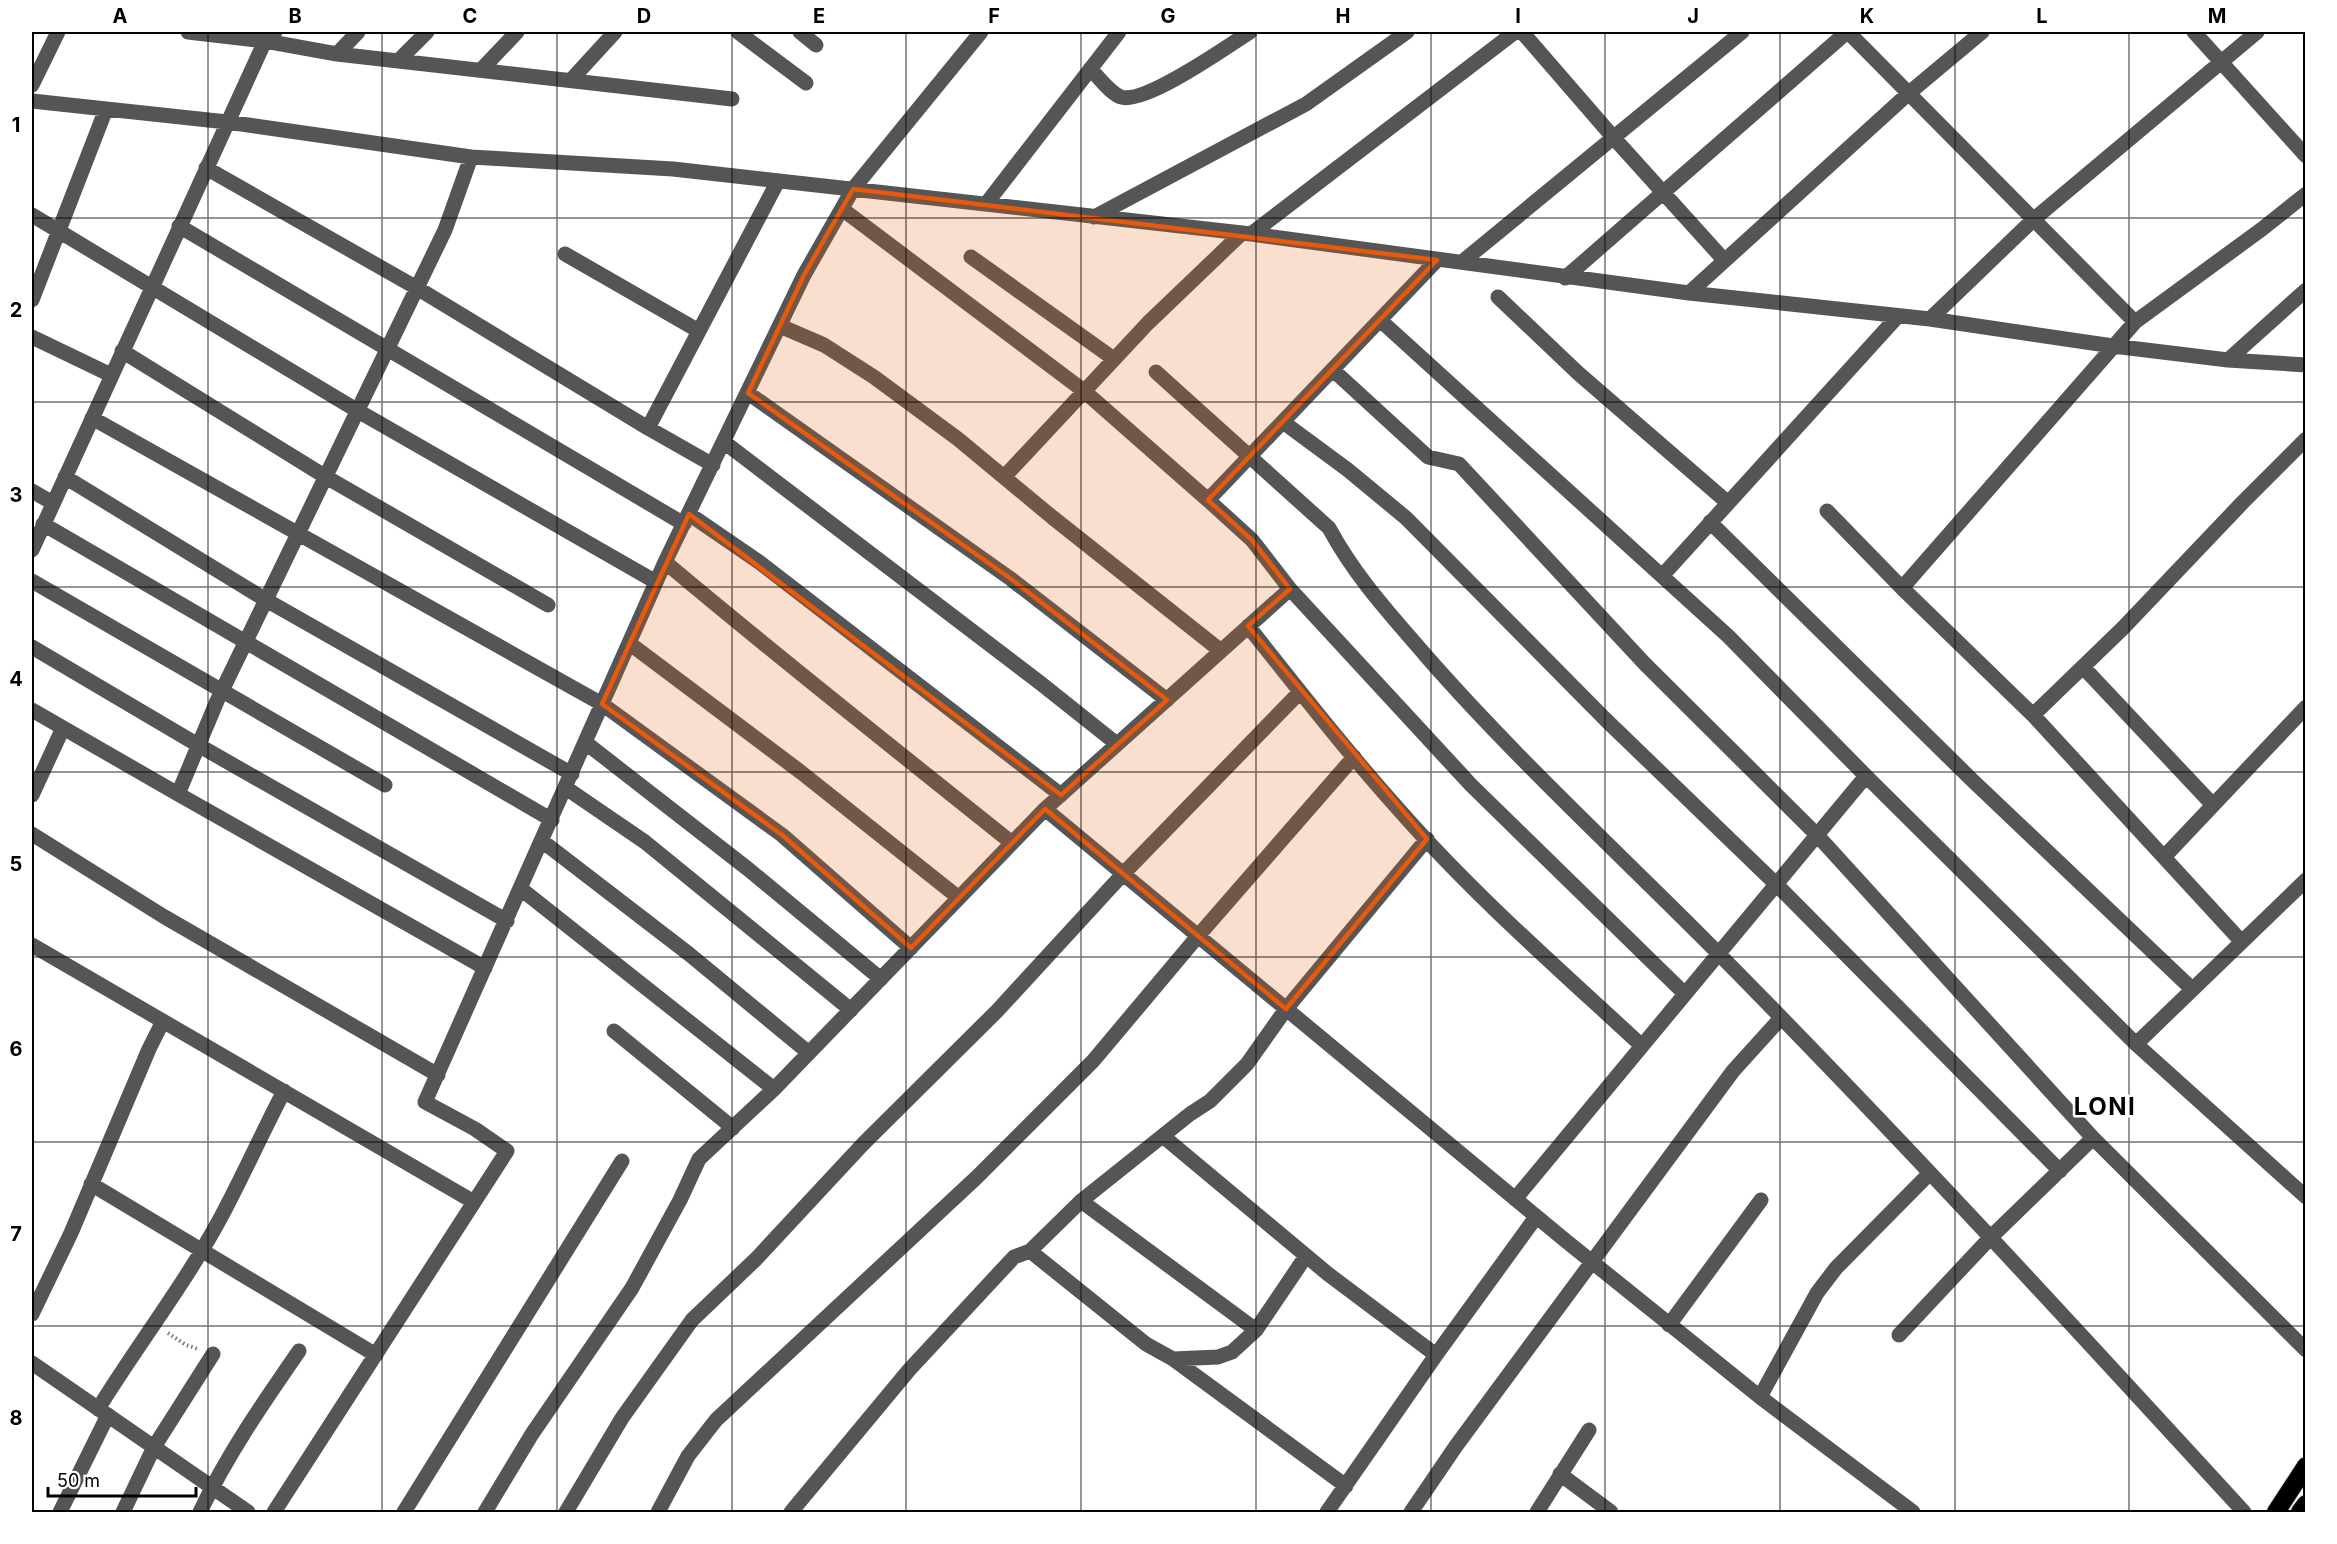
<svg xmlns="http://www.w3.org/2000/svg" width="2337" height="1544" font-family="Inter,sans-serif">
<rect width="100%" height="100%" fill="#fff"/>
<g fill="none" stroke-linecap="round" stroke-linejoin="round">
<g stroke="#dbdbdb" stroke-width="20">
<path id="highway" d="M2276 1512 2306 1466
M2300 1512 2306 1504"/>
</g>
<path stroke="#777" stroke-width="4" stroke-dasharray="1.5 3" stroke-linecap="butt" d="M168 1333 186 1345 198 1349"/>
<path stroke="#555" stroke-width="15" d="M188 32 265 41 337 54 732 99
M738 32 806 83
M800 32 816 45
M1522 32 1613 137 1724 260
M1848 32 2135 322
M2194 32 2306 156
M337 54 358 32
M398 61 427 32
M1090 69C1099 77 1110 93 1121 97 1145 105 1228 46 1250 32
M481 70 517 32
M571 80 615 32
M32 85 58 32
M32 101 227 122 471 157 673 169 1251 234 1689 293 1930 319 2113 346 2228 360 2306 365
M206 168 417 288 648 428 713 465
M986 204 1119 32
M842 209 1084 391 1208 500
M32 215 358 411 656 582
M1094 217 1306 104 1407 32
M179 226 684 524
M1251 234 1515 32
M565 254 699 331
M971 257 1114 359
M1462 262 1742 32
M1565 278 1847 32
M1689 293 1909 93 1982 32
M1498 297 1578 373 1727 502
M32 300 106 109
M1930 319 2034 219 2257 32
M1380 320 1728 636 1866 776 1515 1199
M780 326 824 345 874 377 958 439 1052 517 1221 651
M32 337 111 375
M122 351 326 477 548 605
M2228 360 2306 290
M1333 370 1428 457 1459 464 1645 664 1817 835 2093 1138 2306 1350
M1156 372 1329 528C1356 578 1391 615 1427 657 1513 755 1610 845 1702 937 1888 1124 2066 1318 2244 1512
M748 393 1011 579 1167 700
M92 418 602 704 782 835 911 948
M1283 422 1348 470 1406 518 1606 720 1776 884 2060 1171
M648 428 778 181
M724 442 1039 682 1117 744
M65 477 266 600 572 774
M1004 477 1148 323 1242 233
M32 491 53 503
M1827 511 1902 588 2033 715 2241 941
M689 514 759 562 1061 795
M1710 522 1971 779 2192 989
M43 524 552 820
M32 550 265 41 275 32
M665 562C779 658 896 750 1012 843
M1662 576 1898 316
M32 581 385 785
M1902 588 2135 322 2262 229 2306 194
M1290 589 1471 785 1685 994
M1248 626C1298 689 1347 752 1401 812 1475 896 1560 970 1642 1046
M629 643 802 773 959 898
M32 647 198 745 507 921
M2083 667 2213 805
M32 710 178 794 217 701 445 230 471 157
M2033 715 2123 628 2242 503 2306 439
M586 743 748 869 881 979
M1866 776 2136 1044 2306 1197
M566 788 645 842 851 1010
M178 794 485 968
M32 795 63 728
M1045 809 1290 589 1252 540 1208 500 1437 260
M32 834 163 916 438 1075
M542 841 689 954 809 1053
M2164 857 2306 707
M521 889 774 1089
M32 945 474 1202
M614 1031 733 1128
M2136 1044 2306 880
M1164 1137 1328 1274 1436 1355
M91 1184 376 1355
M1081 1201 1256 1330
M1030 1251 1146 1344 1173 1359 1218 1357 1232 1352 1256 1330 1306 1256
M32 1314 71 1233 149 1049 163 1021
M1669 1325 1761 1200
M1899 1335 1991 1237 2093 1138
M1173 1359 1346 1486
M32 1363 248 1512
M1760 1397 1817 1293 1836 1268 1930 1173
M98 1409C138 1344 185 1284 221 1217 243 1176 262 1133 284 1091
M1560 1474 1611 1512
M60 1512 108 1415
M123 1512 154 1447 213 1354
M200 1512C227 1455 263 1403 299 1351
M274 1512 507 1151 475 1129 425 1102 665 562 804 275 853 189 981 32
M404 1512 622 1161
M485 1512 532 1434 632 1288 680 1200 699 1159 774 1089 1045 809 1566 1241 1760 1397 1913 1512
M566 1512 622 1418 692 1320 756 1259 863 1144 997 1011 1123 874 1300 692
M658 1512 688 1456 716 1420 977 1177 1093 1061 1198 936 1354 757
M791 1512 909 1370 1014 1257 1030 1251 1081 1201 1190 1114 1210 1101 1247 1064 1286 1009 1427 839
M1327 1512 1436 1355 1536 1217
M1411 1512 1456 1446 1733 1071 1781 1018
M1537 1512 1589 1430"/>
<use href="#highway" stroke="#000" stroke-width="18"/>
</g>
<path fill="#e8590c" fill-opacity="0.2" stroke="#e8590c" stroke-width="4.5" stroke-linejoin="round" d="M853 189 1437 260 1208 500 1252 540 1290 589 1248 626 1427 839 1286 1009 1045 809 911 948 782 835 602 704 689 514 1061 795 1167 700 1011 579 748 393 804 275Z"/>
<path fill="none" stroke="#000" stroke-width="1.5" stroke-opacity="0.55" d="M208 32V1512M382 32V1512M557 32V1512M732 32V1512M906 32V1512M1081 32V1512M1256 32V1512M1431 32V1512M1605 32V1512M1780 32V1512M1955 32V1512M2129 32V1512M32 218H2306M32 402H2306M32 587H2306M32 772H2306M32 957H2306M32 1142H2306M32 1326H2306"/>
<g text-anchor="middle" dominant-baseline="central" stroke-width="5" stroke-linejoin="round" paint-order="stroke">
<g font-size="24" font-weight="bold" letter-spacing="1.5" fill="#000" stroke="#fff">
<text x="2105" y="1106">LONI</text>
</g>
</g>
<rect width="2337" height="1544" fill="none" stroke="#ffffff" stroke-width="66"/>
<path d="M48 1487v9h148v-9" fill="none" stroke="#000000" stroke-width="3"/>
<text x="57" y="1487" font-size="18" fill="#000000" stroke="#ffffff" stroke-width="4.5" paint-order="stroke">50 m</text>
<rect x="33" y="33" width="2271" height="1478" fill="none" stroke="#000" stroke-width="2"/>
<g font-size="20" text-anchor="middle" font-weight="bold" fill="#000">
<text x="120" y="23">A</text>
<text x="295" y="23">B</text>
<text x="470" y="23">C</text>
<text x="644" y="23">D</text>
<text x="819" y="23">E</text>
<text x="994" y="23">F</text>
<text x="1168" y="23">G</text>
<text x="1343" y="23">H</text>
<text x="1518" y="23">I</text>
<text x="1693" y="23">J</text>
<text x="1867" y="23">K</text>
<text x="2042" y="23">L</text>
<text x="2217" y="23">M</text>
<text x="16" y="132">1</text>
<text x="16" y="317">2</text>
<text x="16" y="502">3</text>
<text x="16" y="686">4</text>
<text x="16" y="871">5</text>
<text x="16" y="1056">6</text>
<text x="16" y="1241">7</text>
<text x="16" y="1425">8</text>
</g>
</svg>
